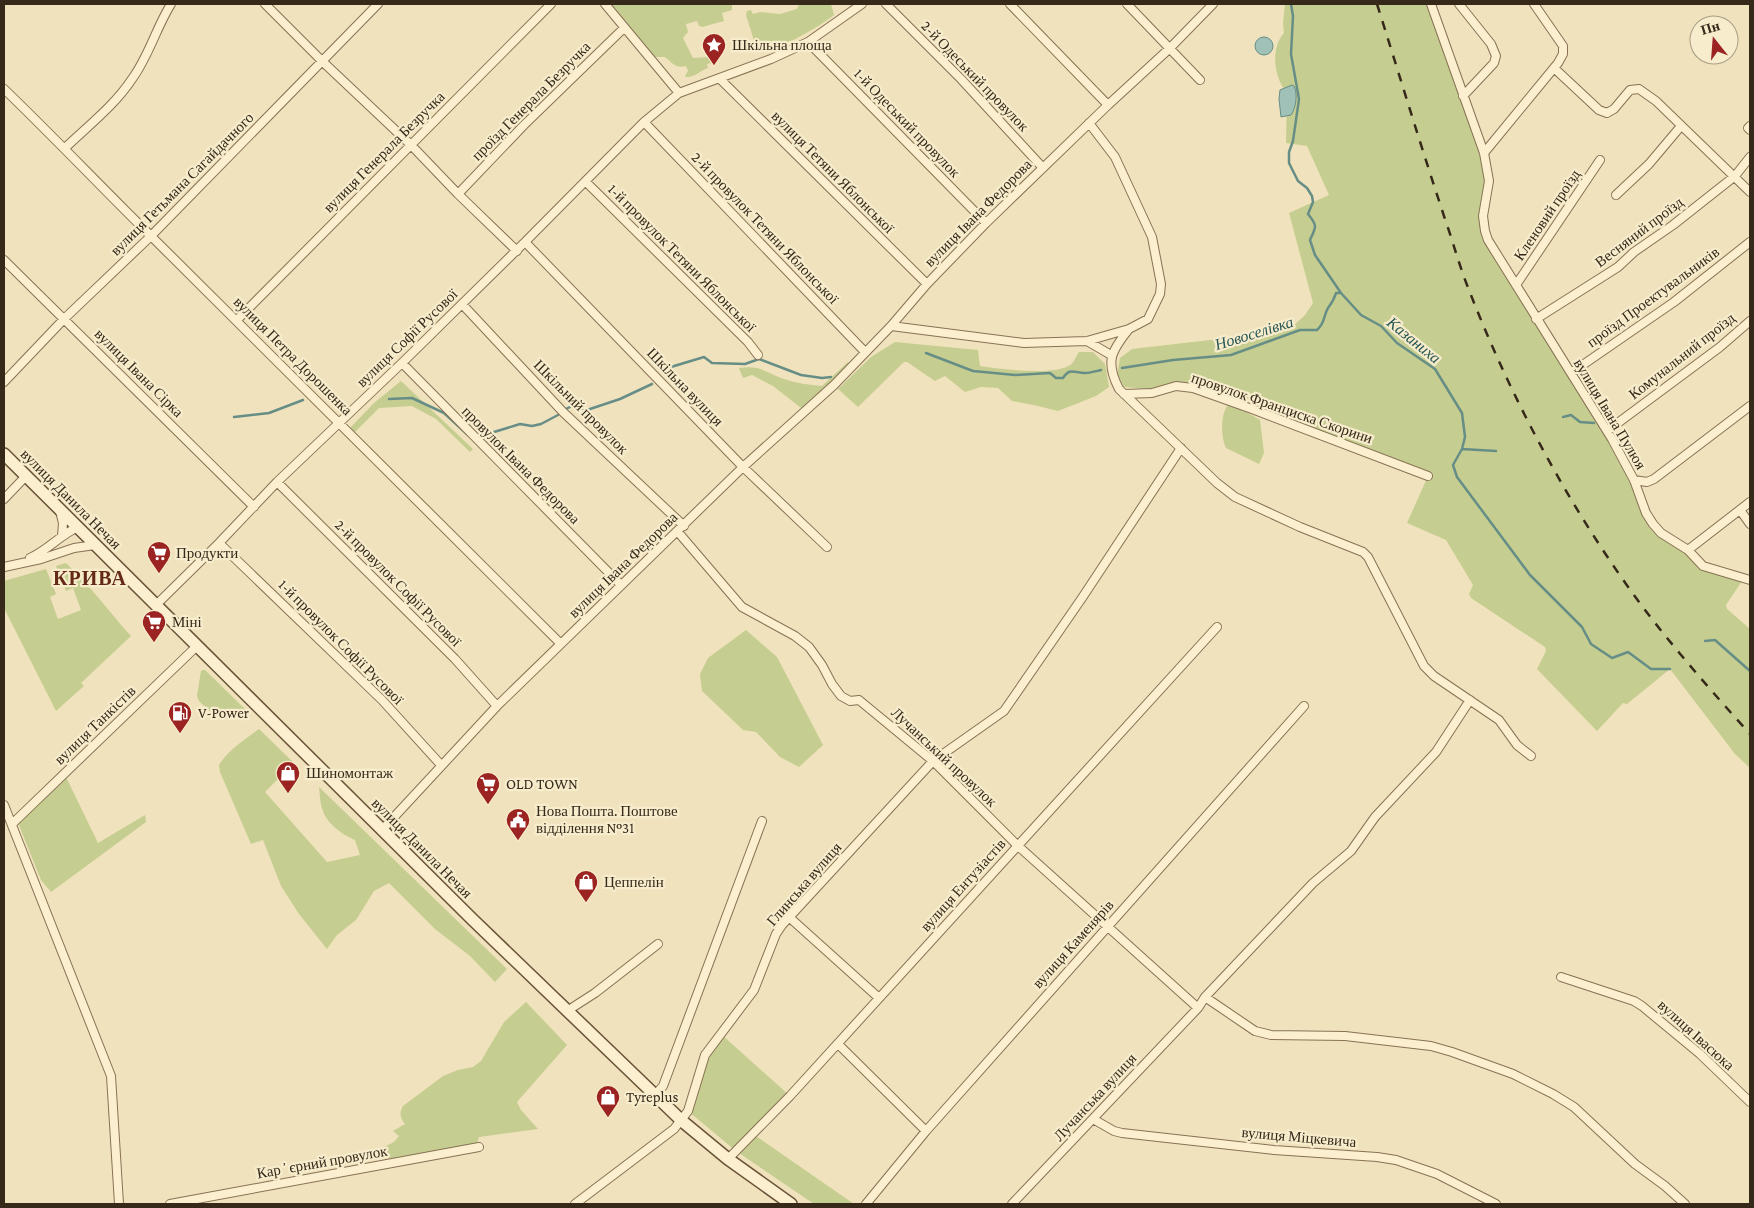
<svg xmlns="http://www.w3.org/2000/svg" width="1754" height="1208" font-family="'Crimson Pro',serif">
<rect width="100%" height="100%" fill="#f0e2bc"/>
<path fill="#c5ce90" d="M608 4H732V10L722 13 724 21 702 27 699 26 697 21 686 24 688 32 683 38 693 58 709 57 711 63 707 64 708 68C699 71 696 77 686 77L685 76 688 71 686 66C677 69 672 63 665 57H653Z
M799 4H831L834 15C822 25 775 53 760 52L756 47 746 15 747 11 751 10 753 14 760 12 780 14 797 9Z
M1285 4H1431L1488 173 1485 231 1612 439 1649 519 1703 566 1744 578 1726 605 1727 609 1750 629V768L1735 754 1670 669 1627 704 1623 703 1597 731 1537 669 1546 651 1545 647 1471 598 1469 594 1473 585 1446 540 1407 523 1428 476 1252 409 1253 400 1235 398 1198 384 1175 382 1148 389 1124 387 1117 374 1120 358 1132 349 1219 339 1232 336 1242 338 1267 327 1291 328 1305 315 1313 303 1289 213 1329 195 1307 146 1286 143 1287 93C1274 79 1270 48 1284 33L1283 23Z
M895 342 978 350 980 366C998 369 1056 376 1070 365 1074 363 1076 356 1079 352H1093L1105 364 1109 387 1096 396 1058 411 1034 405 1012 401 998 388 981 387 965 392 945 376 935 381 907 362H904L858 407 838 389 871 357Z
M848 362 850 368 805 411 773 386 752 375 743 378 739 368C760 365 765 372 784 379 796 383 809 385 822 386Z
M401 381 473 449 470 452 436 419 412 406 379 408 352 435 348 430 374 403Z
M1228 405 1241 409 1260 420 1264 453 1259 464 1226 448C1221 438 1220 414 1228 405Z
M66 563C90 585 109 612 131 636L81 683 84 686 56 711 4 608V581L46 569 56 594 50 597 58 619 81 610 73 588 66 591 56 566Z
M746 630 777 657 823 745 799 767 780 757 756 732 743 730 702 691 700 674 708 658Z
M203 670H205L245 709 240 715 224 719 216 717 199 701 197 696 201 671Z
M259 729 294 763 265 792 327 862 360 855 355 840C343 835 327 824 323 811 320 804 320 795 319 787L507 969 495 982 470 956 435 929 389 883 374 891 356 920 337 935 327 949 299 914 281 886 263 840 251 844 220 772 219 765C228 750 245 739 259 729Z
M66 777 98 843 145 815 146 822 51 892 41 880 18 823Z
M526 1002 567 1045 517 1102 521 1110 538 1129 479 1137 477 1143 389 1160 384 1147 394 1142 399 1136 393 1131 405 1124C400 1118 399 1113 403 1106L443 1076 458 1070 473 1067 481 1061 504 1022Z
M721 1034 790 1096 753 1134 854 1204H814L736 1151 688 1111 702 1062Z"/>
<path fill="#a0c1b8" stroke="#678e86" d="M1255 46a9 9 0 1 1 18 0a9 9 0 1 1-18 0Z
M1292 85 1294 86C1298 94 1296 108 1291 115L1281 117 1279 99 1280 90Z"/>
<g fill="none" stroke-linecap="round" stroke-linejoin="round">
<path stroke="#678e86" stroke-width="2.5" d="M1291 4 1293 16 1291 54 1299 99 1293 141 1289 152V163L1298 181 1307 188 1312 196 1313 202 1308 214C1318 226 1316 227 1310 240L1315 255 1341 293 1361 315 1381 326 1397 343 1435 369 1462 413 1465 437 1462 449 1453 465 1457 477 1530 575 1582 627 1591 644 1612 658 1628 652 1651 669H1670
M926 353 973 371 1015 375 1050 373 1056 378H1063C1070 367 1074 373 1085 373 1090 373 1096 371 1101 370
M1122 368 1173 360 1231 355 1300 330H1317C1326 322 1323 316 1328 308 1332 303 1334 300 1336 293H1341
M661 370 704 357 712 363 745 364 759 359 801 375 822 378 831 377
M389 399 412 398 444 413 468 435
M566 409 572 406 587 410 620 399 652 384
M234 417 269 413 303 400
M1563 417 1571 415 1580 422 1594 423
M481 436 520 424 532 426 541 424 558 415
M1462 449 1496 451
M1705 641 1715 640 1750 671"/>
<g stroke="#887155" stroke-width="10">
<path id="minor" d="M265 4 323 62 411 145 458 194 517 251
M605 4 679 93
M886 4 961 79 1043 168
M1010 4 1108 105
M1127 4 1200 80
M1431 4 1484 153 1489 181 1483 216 1485 231 1488 240 1612 439 1634 480 1646 513 1653 524 1661 533 1688 550 1703 566 1750 580
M1459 4 1491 44 1496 56 1494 63 1463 96
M808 42 986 223
M1554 68 1599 110 1607 113 1614 109 1630 90 1639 89 1656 101 1750 192
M720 79 927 284
M4 89C54 137 102 188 152 237 289 372 425 508 561 644
M644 122 865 352
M1750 126 1748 128 1750 130
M65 148C88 126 115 105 132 79 149 56 156 28 171 4
M1484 153 1558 63 1563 54V46L1534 4
M586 182 748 342 758 355
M458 194 524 125 624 28
M1616 195 1649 164 1681 126
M525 242 743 467 827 547
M4 260 254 507
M1516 285 1600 160
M462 304 563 412 684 526
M1536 319 1618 267 1634 252 1673 225 1735 176 1750 157
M237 320 551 4
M891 326 1024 343 1087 341 1129 329 1148 319 1160 294 1161 284 1152 237 1115 157 1089 123
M1129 329C1111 351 1105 362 1119 389L1217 483 1235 497 1300 527 1363 552 1368 557 1424 666 1434 676 1499 720 1517 745 1531 756
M1087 341 1111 355
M402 363 621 585
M1571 373 1674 302 1750 242
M4 382 64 319 151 236 378 4
M1124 394 1152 393 1176 386 1193 388 1252 409 1428 476
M1607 431 1720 347 1750 321
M1634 480 1647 482 1654 479 1750 406
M277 482 455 659 497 706
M4 499 26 476
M1740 510 1750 524
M60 511 63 523 62 536
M678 532 742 607 795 636 809 647 822 665 832 684 841 696 850 701 859 700 933 761 1017 845 1198 1008
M219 543 382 700 441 765
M1688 550 1750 502
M30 558C48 550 60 535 78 527
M4 567 41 559 74 548 95 545
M156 605 219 543 277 482 402 363 525 242 644 122 679 93 771 59 808 42 862 4
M4 805 111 1076 119 1204
M12 824 197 646
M382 830 497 706 743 467 834 385 891 326 927 284 986 223 1108 105 1170 48 1213 4
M789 917 879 998
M1561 977 1634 1001 1642 1006 1700 1054 1750 1102
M1205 997 1255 1031 1271 1035 1345 1036 1431 1046 1452 1052 1513 1074 1553 1094 1574 1107 1635 1164 1665 1186 1685 1204
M567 1011 595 993 658 944
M838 1044 926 1131
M655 1095 663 1086 762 821
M1093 1119 1114 1131 1122 1133 1274 1150 1377 1157 1396 1160 1437 1174 1496 1204
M728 1159 790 1096 1217 627
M170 1204 479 1147
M575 1204 674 1129 688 1111 705 1055 754 990 776 934 782 925 933 761 1004 711 1082 598 1181 448
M866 1204 926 1131 1304 706
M1012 1204 1198 1008 1205 997 1313 883 1351 851 1375 817 1436 752 1470 700"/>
</g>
<g stroke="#6a5238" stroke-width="14">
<path id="secondary" d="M4 454 473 920 682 1121 728 1159 791 1204"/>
</g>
<use href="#minor" stroke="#fbefcf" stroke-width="8"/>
<use href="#secondary" stroke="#fbefcf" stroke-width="11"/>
<path stroke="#36291a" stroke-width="2.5" stroke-dasharray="9 9" stroke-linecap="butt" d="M1377 4C1400 77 1422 150 1446 222 1454 245 1460 268 1469 290 1512 401 1573 514 1645 610 1678 653 1714 694 1750 734"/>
</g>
<defs>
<g id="sight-pin" transform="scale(1.25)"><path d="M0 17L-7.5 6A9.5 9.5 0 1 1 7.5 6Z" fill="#9b2321" stroke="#f7eccc"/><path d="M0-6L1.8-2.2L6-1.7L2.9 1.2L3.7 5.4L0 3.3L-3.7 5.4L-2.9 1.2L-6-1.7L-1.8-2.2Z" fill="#fff"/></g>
<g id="supermarket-pin" transform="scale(1.25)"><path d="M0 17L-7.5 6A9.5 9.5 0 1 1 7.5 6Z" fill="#9b2321" stroke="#f7eccc"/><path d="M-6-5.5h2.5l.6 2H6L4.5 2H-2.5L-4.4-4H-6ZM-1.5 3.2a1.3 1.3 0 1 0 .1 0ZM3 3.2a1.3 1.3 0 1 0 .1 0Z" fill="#fff"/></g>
<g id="fuel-pin" transform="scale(1.25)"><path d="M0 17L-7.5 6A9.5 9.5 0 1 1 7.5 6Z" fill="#9b2321" stroke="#f7eccc"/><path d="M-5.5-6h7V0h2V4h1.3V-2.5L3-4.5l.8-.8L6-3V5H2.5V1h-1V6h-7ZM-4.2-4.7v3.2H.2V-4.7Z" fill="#fff"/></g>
<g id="shop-pin" transform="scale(1.25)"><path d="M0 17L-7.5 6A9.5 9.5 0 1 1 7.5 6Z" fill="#9b2321" stroke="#f7eccc"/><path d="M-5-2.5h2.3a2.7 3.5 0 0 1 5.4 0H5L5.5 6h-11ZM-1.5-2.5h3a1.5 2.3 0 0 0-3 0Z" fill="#fff"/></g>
<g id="civic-pin" transform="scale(1.25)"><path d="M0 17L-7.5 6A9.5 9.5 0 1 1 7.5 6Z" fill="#9b2321" stroke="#f7eccc"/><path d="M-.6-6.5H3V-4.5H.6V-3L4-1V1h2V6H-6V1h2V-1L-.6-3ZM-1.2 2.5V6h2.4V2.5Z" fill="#fff"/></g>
</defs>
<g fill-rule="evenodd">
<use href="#sight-pin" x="714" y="45"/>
<use href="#supermarket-pin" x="159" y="553"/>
<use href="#supermarket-pin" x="154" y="622"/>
<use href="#fuel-pin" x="180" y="713"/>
<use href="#shop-pin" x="288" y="773"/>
<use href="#supermarket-pin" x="488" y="784"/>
<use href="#civic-pin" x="518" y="820"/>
<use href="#shop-pin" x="586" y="882"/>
<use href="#shop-pin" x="608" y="1097"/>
</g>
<g text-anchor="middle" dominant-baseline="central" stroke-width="4.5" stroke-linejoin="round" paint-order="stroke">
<g font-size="15" fill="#36291a" stroke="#f7eccc" text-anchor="start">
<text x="732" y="45">Шкільна площа</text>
<text x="176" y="553">Продукти</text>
<text x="172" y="622">Міні</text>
<text x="198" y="713">V-Power</text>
<text x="306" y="773">Шиномонтаж</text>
<text x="506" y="784">OLD TOWN</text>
<text x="536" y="811">Нова Пошта. Поштове<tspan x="536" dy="17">відділення №31</tspan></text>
<text x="604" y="882">Цеппелін</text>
<text x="626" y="1097">Tyreplus</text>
</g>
<g font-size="15" fill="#36291a" stroke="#f7eccc">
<text transform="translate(975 76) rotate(46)">2-й Одеський провулок</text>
<text transform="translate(531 101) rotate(-45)">проїзд Генерала Безручка</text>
<text transform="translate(907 123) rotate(46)">1-й Одеський провулок</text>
<text transform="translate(384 152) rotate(-45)">вулиця Генерала Безручка</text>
<text transform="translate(833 172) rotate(45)">вулиця Тетяни Яблонської</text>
<text transform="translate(182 184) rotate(-45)">вулиця Гетьмана Сагайдачного</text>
<text transform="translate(978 213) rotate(-45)">вулиця Івана Федорова</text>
<text transform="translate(1547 215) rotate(-56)">Кленовий проїзд</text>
<text transform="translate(765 228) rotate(46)">2-й провулок Тетяни Яблонської</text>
<text transform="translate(1639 232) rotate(-37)">Весняний проїзд</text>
<text transform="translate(682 258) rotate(45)">1-й провулок Тетяни Яблонської</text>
<text transform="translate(1653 297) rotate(-36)">проїзд Проектувальників</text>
<text transform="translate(407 338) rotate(-44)">вулиця Софії Русової</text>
<text transform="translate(293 356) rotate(45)">вулиця Петра Дорошенка</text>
<text transform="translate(1682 356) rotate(-38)">Комунальний проїзд</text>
<text transform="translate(139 373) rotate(45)">вулиця Івана Сірка</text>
<text transform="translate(685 387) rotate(46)">Шкільна вулиця</text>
<text transform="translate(581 407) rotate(45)">Шкільний провулок</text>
<text transform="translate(1282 408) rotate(19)">провулок Франциска Скорини</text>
<text transform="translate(1610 414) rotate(59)">вулиця Івана Пулюя</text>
<text transform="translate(521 465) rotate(45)">провулок Івана Федорова</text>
<text transform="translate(71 499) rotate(45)">вулиця Данила Нечая</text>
<text transform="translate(623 565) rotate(-44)">вулиця Івана Федорова</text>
<text transform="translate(398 583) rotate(45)">2-й провулок Софії Русової</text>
<text transform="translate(341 642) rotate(45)">1-й провулок Софії Русової</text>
<text transform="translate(95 725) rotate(-44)">вулиця Танкістів</text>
<text transform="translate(944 757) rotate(43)">Лучанський провулок</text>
<text transform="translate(422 848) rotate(45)">вулиця Данила Нечая</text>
<text transform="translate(804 884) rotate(-49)">Глинська вулиця</text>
<text transform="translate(963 885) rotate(-48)">вулиця Ентузіастів</text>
<text transform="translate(1073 944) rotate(-48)">вулиця Каменярів</text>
<text transform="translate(1696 1035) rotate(42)">вулиця Івасюка</text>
<text transform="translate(1095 1097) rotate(-47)">Лучанська вулиця</text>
<text transform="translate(1299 1137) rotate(5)">вулиця Міцкевича</text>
<text transform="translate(322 1162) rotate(-10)">Карʼєрний провулок</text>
</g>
<g font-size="16" font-style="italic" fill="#295755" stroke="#f7eccc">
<text transform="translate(1254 333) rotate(-17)">Новоселівка</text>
<text transform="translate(1414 340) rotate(39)">Казаниха</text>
</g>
<g font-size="20" font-weight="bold" letter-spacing="1" fill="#652a17" stroke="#f7eccc">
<text x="90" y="578">КРИВА</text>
</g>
</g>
<rect width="1754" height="1208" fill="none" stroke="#36291a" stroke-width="10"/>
<g transform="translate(1714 40) rotate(343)"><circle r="24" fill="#f7eccc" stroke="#aa9e85"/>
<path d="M0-4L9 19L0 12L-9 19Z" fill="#9b2321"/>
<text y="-8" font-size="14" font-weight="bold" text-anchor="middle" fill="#36291a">Пн</text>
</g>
</svg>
